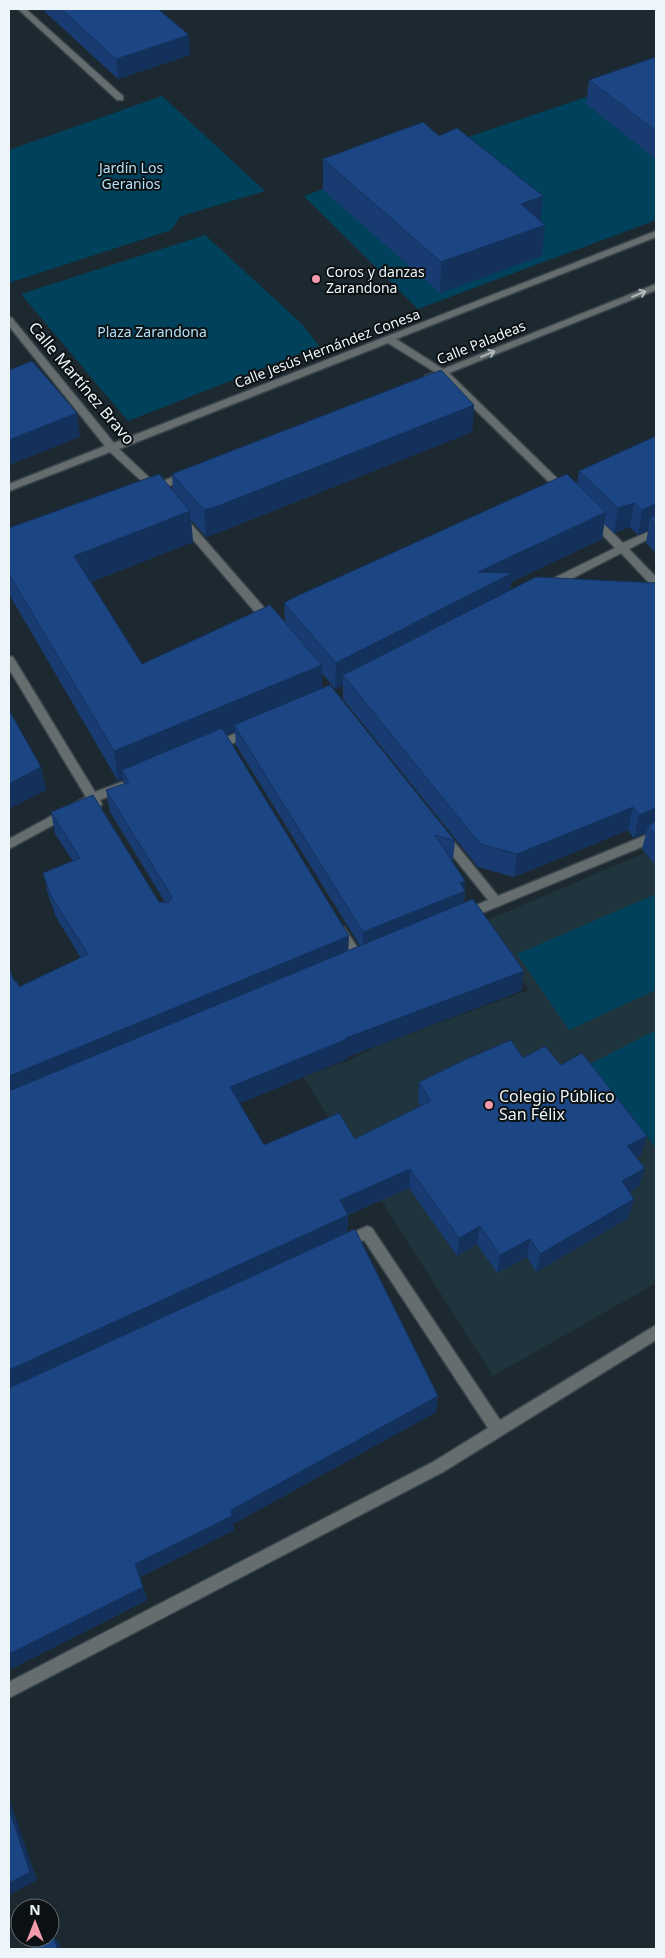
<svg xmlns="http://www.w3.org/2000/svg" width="665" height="1958" font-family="'Noto Sans',sans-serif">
<rect width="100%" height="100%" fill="#1d2930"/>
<path fill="#20343d" d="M656 848V1283L493 1376 303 1077 348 1061 377 1046 529 990 483 922Z"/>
<path fill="#00425b" d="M656 73V220L418 309 304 196 421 153Z
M162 96 265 191 181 216 171 230 9 283V150Z
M205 235 303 325 319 346 128 421 21 294Z
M656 894V990L569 1030 517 954Z
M656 1030V1148L590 1064Z"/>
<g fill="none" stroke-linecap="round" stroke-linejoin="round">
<g stroke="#3a464c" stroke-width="3">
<path id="minor" d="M18 9H26L123 96V100H117Z
M656 231V237L396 339 443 369 656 284V290L449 373 568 489V493H560L441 376 428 381 425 380V376L435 372 388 343 119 449 156 484 183 473H191V477L162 489V493L146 492 145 490 148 487 110 452 9 491V484L105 446 9 326V317L12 318 114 443Z
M591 514 595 515 623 543 656 528V535L629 549 656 577V587L652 586 621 553 554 588H546L545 585 546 582 615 548 587 519 586 517Z
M182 517 186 518 274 619 275 622 274 625H266L178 522 177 520 178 518Z
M9 656 13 657 95 792 122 782 128 786 126 789 100 800 102 804 100 807 96 808 90 805 9 849V839L86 797 9 669Z
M251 727 255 728 257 731 255 734 214 751 208 747 210 744Z
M443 831 447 833 498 896 656 831V841L465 920 461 918 459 915 461 912 488 900 439 839 437 836 439 833Z
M340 925 344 927 363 956 365 960 363 964H355L336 933 334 930 336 927Z
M367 1226 372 1228 500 1420 656 1325V1340L443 1472 9 1698V1682L433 1462 488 1428 364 1240 344 1249 339 1247 337 1243 339 1239Z"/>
</g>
<use href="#minor" fill="#666d6e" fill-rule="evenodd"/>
</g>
<path fill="#183c71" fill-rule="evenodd" d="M42 9H158L190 55 118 79Z
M656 57V159L586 104 589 80Z
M439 136 545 225 542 256 440 293 323 190V159Z
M474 405 472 432 220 532 206 537 191 520 193 542 91 582 142 664 285 622 284 603 577 484 579 471 656 436V553L646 543 648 531 638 535 630 527 614 533 604 524 602 539 511 582 510 590 656 836V866L642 849 646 833 634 838 628 830 514 877 478 867 343 699V685L335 689 322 673V688L455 841 453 860 451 859 465 890 464 903 521 991 347 1057V1059L239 1103 264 1145 355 1139 420 1106 418 1102 419 1082 523 1058 561 1065 641 1155 636 1158 639 1186 629 1192 634 1199 628 1218 536 1272 527 1257 497 1273 477 1244 457 1256 409 1188 348 1215 347 1232 436 1412 233 1524 234 1530 140 1577 147 1600 9 1670V969L15 982 19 987 81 958 56 917 48 894 43 873 73 861 55 834 51 812 159 902H165L110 812 106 790 124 784 123 779 118 781 9 594V528L173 492 172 474ZM235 732 236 745 360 946 348 951 226 735Z"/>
<path fill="#14315c" d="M189 35 190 55 118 79 116 59Z
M543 196 540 227 545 225 542 256 440 293 441 262 521 204Z
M474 405 472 432 220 532 206 537 204 510Z
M77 413 80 437 9 465V440Z
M634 503 630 527 614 533 618 508Z
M656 504V524L650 518 648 531 638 535 642 510Z
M190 511 193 542 79 587 74 556Z
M606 512 602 539 511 582 509 600 343 675V685L335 689 336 663 478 572Z
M322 665V695L234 725 235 732 126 777 122 770 123 779 118 781 114 751Z
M41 767 46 790 9 809V784Z
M633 807 628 830 514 877 517 854Z
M656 808V825L648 826 646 833 634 838 639 815Z
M465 881 463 909 363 951V932Z
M349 936 348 957 9 1098V1076Z
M524 971 521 991 347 1057V1059L231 1107 230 1087 346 1038Z
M647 1136 641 1155 621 1165 627 1146Z
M645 1168 639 1186 617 1199 622 1181Z
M410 1169 409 1188 340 1218V1200Z
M634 1199 628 1218 536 1272 540 1254Z
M348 1215 347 1233 9 1389V1370Z
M480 1226 477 1244 457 1256 459 1238Z
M530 1239 527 1257 497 1273 500 1255Z
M438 1396 436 1412 233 1524 234 1530 139 1577 135 1564Z
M143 1587 147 1600 9 1670V1654Z
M9 1798 37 1880 9 1895Z
M53 1937 59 1943 61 1949H58Z"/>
<path fill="#1c4683" stroke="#14315c" d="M61 9H158L189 35 116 59Z
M656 57V131L589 80Z
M423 122 439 136 457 128 543 196 521 204 545 225 441 262 323 159Z
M32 361 77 413 9 440V370Z
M441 370 474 405 218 506 204 510 172 474Z
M656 436V504L642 510 634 503 618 508 579 471Z
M159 474 190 511 74 556 142 664 270 605 322 665 114 751 9 574V528Z
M567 474 606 512 478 572 512 573 336 663 284 603 297 596Z
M656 515V524L650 518Z
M536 577 656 583V808L639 815 633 807 517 854 480 844 343 675Z
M330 685 455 841 435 835 465 881 460 883 465 891 363 932 234 725Z
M9 710 41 767 9 784Z
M222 728 349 936 9 1076V969L15 982H17L19 987 88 954 51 896 43 873 80 858 51 812 93 795 159 902 168 903 172 897 106 790 129 782 122 770Z
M656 821V836L648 826Z
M473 899 524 971 346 1038 347 1039 230 1087 264 1145 339 1113 355 1139 431 1101 419 1082 460 1062 511 1040 523 1058 545 1046 561 1065 582 1053 647 1136 627 1146 645 1168 622 1181 634 1199 540 1254 530 1239 500 1255 480 1226 459 1238 410 1169 340 1200 348 1215 9 1370V1091Z
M355 1229 438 1396 231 1510 232 1516 135 1564 143 1587 9 1654V1388Z
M9 1809 30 1872 9 1883Z
M53 1937 58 1949H28Z"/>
<defs><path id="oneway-shaft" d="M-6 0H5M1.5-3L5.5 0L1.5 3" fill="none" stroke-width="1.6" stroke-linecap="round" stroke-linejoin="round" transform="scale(1.25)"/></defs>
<g stroke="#b0b8ba">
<use href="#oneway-shaft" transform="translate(639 294) rotate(-22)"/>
<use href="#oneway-shaft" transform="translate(488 354) rotate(-22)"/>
</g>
<g fill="#f39aab" stroke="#0c1114" stroke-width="2">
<circle cx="316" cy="279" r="5"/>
<circle cx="489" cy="1105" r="5"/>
</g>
<g text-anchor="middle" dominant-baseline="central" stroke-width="4" stroke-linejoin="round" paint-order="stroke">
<g font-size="14" fill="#b2e0f7" stroke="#0c1114">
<text x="131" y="167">Jardín Los<tspan x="131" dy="16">Geranios</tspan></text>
<text x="152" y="331">Plaza Zarandona</text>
</g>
<g font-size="14" fill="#ecf5f9" stroke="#0c1114" text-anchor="start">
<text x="326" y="271">Coros y danzas<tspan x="326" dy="16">Zarandona</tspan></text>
</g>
<g font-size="14" fill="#ecf5f9" stroke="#0c1114">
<text transform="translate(481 342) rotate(-22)">Calle Paladeas</text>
<text transform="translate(327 348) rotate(-21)">Calle Jesús Hernández Conesa</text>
</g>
<g font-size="16" fill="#ecf5f9" stroke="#0c1114">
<text transform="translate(82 383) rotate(50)">Calle Martínez Bravo</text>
</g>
<g font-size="16" fill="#ecf5f9" stroke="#0c1114" text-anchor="start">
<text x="499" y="1096">Colegio Público<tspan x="499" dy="18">San Félix</tspan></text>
</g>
</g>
<rect width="665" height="1958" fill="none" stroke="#ecf5f9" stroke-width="20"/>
<g transform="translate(35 1923)"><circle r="24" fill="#0c1114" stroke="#666c70"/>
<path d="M0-4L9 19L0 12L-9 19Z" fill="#f39aab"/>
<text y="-8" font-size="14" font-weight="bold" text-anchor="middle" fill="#ecf5f9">N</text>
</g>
</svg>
